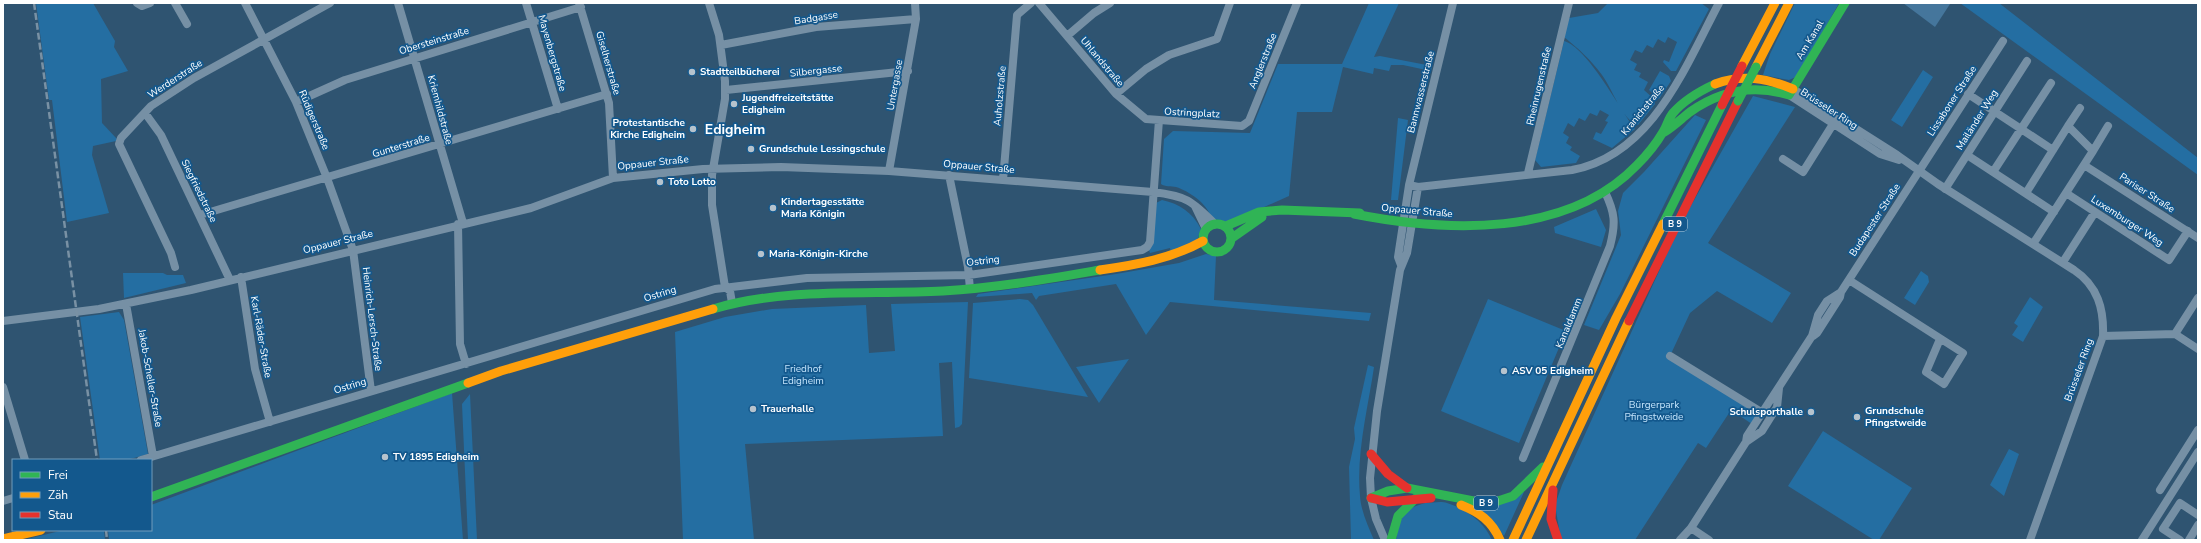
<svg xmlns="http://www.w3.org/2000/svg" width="2201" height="543" font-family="'Nunito Sans',sans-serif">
<rect width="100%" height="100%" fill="#2f5471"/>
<path fill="#246ea2" d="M36 3H93L115 41 114 47 128 71 101 79 102 123 117 139 116 141 93 146 92 155 109 213 67 222 52 100H49Z
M1369 3H1399L1374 57 1380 56 1432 66 1431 71 1403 65H1391L1389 71 1374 68 1373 74 1343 67 1332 112H1297L1289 196 1228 223 1211 218C1208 204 1189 191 1176 187 1171 186 1165 187 1161 184L1164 139 1173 131 1250 133 1278 64H1342Z
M1608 3H1701L1709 9 1676 71H1671L1663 62 1664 60 1669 62 1677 42 1668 37 1665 43 1658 39 1653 48 1647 45 1642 53 1635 50 1630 60 1637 64 1634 70 1641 73 1639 77 1648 82 1644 90 1654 99 1655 104 1638 125C1622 120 1612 88 1602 75 1591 60 1579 49 1564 37L1569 18 1598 13Z
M1795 3H1839L1798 76 1789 80 1763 75 1770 54Z
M1960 3H1999L2198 158V175Z
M1564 41C1587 47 1620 109 1635 129L1612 148 1593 139 1596 132 1601 134 1608 122 1605 121 1609 115 1600 110 1597 116 1590 113 1585 121 1579 118 1574 127 1568 123 1563 133 1569 137 1566 143 1572 147 1570 150 1580 156 1576 163 1541 167 1535 160Z
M1923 70 1933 77 1902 127 1891 120Z
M1660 71 1669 76 1671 81 1659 99 1649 90Z
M1753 96 1795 107 1708 243 1791 293 1772 323 1717 291 1690 313 1670 356 1758 415 1752 424 1731 410 1706 448 1698 443 1635 540H1561L1555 505 1562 485 1680 225Z
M1695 115 1706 120 1620 294 1599 330 1584 325 1621 235 1618 211 1623 193 1644 172Z
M1398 118 1408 120 1398 200H1391Z
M1162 200C1180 204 1192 212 1201 229L1196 243 1171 254 1170 248 1150 253 1149 250 1156 203Z
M1596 209 1606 230 1601 247 1555 233 1554 227Z
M1206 254 1216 256 1214 300 1371 313 1369 321 1170 302 1146 335 1116 284 1039 296 1036 300 1032 293 976 297 978 294 1116 274 1179 263Z
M1921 271 1928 276 1929 282 1915 305 1904 298Z
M123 273H163L167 275H183L186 283 124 298Z
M2030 297 2043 307 2023 342 2012 335 2018 326 2014 323Z
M1020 299 1028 300 1033 305 1088 397 969 378 973 303Z
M1488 299 1566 331 1519 443 1441 411Z
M968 302 962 424 959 427 955 428 952 362 939 363 943 436 745 444 754 540H683L675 332 725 317 772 309 866 305 869 353 895 351 891 304Z
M119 312 124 320 148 454 127 460H100L80 317Z
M1129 359 1099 403 1076 367Z
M1368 365 1374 367C1368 408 1356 453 1360 496 1361 511 1368 526 1374 540H1351L1349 467 1355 439 1354 428Z
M452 393 463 540H109L108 530H151V505Z
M470 394 477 540H468L462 404Z
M1823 431 1912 488 1879 540H1874L1788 486Z
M2009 449 2019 454 2004 496 1990 485Z
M1524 492 1504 536 1479 508Z
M1425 503C1432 503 1441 501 1447 503 1466 509 1484 522 1492 540H1396C1401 516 1401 510 1425 503Z
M64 530H104L105 540H23Z"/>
<path fill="#45769c" d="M1903 3H1948L1950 4 1935 27Z"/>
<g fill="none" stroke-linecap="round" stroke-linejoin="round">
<path stroke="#7690a5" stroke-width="8" d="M137 3 142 6 150 3
M175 3 187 24
M245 3 296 102 327 178 353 250 371 391
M398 3 463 223
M526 3 558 109
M579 3 609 103 613 178
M709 3 719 35 725 81V99L712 175V205L725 287 730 291 732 303
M1039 3 1116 94 1146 119 1242 126 1249 121 1297 3
M1453 3 1409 185 1418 187 1572 170C1652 155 1685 67 1719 3
M1067 36 1094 13 1110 3
M721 45 816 27 916 19
M1793 89 1897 155 1938 184 2074 270C2098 286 2104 309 2103 336L2030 540
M726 90 908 71
M1116 94 1146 69 1169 55 1217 39 1230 3
M1968 94 2053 150
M1789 95 1880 154 1899 160
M296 102 345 80 581 7
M2080 108 2068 126 2093 151 2108 126
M145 113 161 135 230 280
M1967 155 2054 212
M1783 159 1803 172 1835 121
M2084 165 2198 238
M889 171 916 19 915 3
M1993 172 2051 83
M1528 173 1569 3
M949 175 968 267 970 289
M1003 180 1017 15 1031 3
M1945 189 2027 61
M2026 193 2068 126
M2066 193 2169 260 2188 231
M1195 206 1206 229
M200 215 607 94
M458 224 460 344 466 364
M2033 244 2093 151
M2063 262 2095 212
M1401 265 1398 257 1409 185
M175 267 171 253 119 144 121 138 151 106 194 78 330 3
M241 277 255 369 270 422
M1849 280 1963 353 1944 384 1926 372 1940 339
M126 304 153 456
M3 321 99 309 191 290 531 208 613 178 703 169 781 167 889 171 1153 192C1186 196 1191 200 1215 224
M2175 334 2198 349
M1813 336 1817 333 1840 297 1841 292
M2103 336 2175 334 2198 298
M1670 356 1761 412
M3 387 25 460
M1746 442 1747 436 1812 336 1818 315 1827 301 1841 292 2003 41
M1523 458 1610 246C1616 223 1615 213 1605 192
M141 460 715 289 807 278 969 275 1142 250 1147 247 1150 242 1159 120
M2160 490 2198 430
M3 501 13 498
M1691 528 1709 540
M1385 540 1376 519 1371 498 1370 478 1377 411 1400 270 1407 253 1418 187
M1680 540 1691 528 1746 442 1762 431 1777 407 1779 388
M2142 540 2198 452
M2180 540 2163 529 2180 503 2198 515
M2189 540 2198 525"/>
<path stroke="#30b455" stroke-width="9" d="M1663 133C1673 127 1681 119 1690 112 1721 90 1753 84 1789 95L1845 3
M1354 214C1446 232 1567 238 1637 165 1647 155 1656 144 1663 132 1667 126 1668 119 1673 113 1684 100 1700 91 1715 84
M1203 238a14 14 0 1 1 28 0a14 14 0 1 1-28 0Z
M1663 224 1722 105
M1226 226 1259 212 1282 210 1360 213
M1232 238 1262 217
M713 309C786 287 867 295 943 291 996 288 1047 279 1100 270
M151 497 468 383
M1371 498 1388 491 1407 488 1489 504 1513 496 1543 467
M1391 540 1398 516 1416 498"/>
<path stroke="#ff9f0a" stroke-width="9" d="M1742 66 1775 3
M1756 67 1789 3
M1715 84C1743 74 1766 78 1793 89
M1100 270C1135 265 1171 259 1203 241
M468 383 501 371 713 309
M1461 505C1479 512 1492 521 1500 540
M3 539 41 530
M1513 540 1616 318 1663 224
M1526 540 1629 321"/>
<path stroke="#e5322d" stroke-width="9" d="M1629 321 1738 101
M1371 454 1388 474 1407 488
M1553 490 1551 519 1558 540
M1371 498 1387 502 1431 498"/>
<path stroke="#7991a4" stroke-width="2.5" stroke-dasharray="7 3" stroke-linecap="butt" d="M34 3 97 460
M106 530 107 540"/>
<path stroke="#30b455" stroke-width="9" d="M1738 101 1756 67"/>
<path stroke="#e5322d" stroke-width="9" d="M1722 105 1742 66"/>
</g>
<g fill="#b6c3cd" stroke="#13588d" stroke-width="1.5">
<circle cx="692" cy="72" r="4"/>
<circle cx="734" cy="104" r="4"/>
<circle cx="693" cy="129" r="4"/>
<circle cx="751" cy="149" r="4"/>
<circle cx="660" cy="182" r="4"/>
<circle cx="773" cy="208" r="4"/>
<circle cx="761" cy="254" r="4"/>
<circle cx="1504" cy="371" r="4"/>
<circle cx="753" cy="409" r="4"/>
<circle cx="1811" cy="412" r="4"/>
<circle cx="1857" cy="417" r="4"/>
<circle cx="385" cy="457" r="4"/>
</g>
<g text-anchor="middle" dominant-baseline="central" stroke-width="3.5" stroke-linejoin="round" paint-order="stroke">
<g fill="#13588d" stroke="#b8cddd" stroke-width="1">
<rect x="1663" y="217" width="24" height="14" rx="3"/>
<rect x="1474" y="496" width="24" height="14" rx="3"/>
</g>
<g font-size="9" font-weight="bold" fill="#fff">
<text x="1675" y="224">B 9</text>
<text x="1486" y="503">B 9</text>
</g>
<g font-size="10" fill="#fff" stroke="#13588d">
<text transform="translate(816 18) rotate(-9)">Badgasse</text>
<text transform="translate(1810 40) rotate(-59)">Am Kanal</text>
<text transform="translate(434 41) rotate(-17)">Obersteinstraße</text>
<text transform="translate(552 53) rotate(74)">Mayenbergstraße</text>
<text transform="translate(1263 61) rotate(-68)">Anglerstraße</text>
<text transform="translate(1102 62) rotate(50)">Uhlandstraße</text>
<text transform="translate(608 63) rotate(74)">Giselherstraße</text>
<text transform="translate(816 71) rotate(-6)">Silbergasse</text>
<text transform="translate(175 79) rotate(-33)">Werderstraße</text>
<text transform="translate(895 85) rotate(-80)">Untergasse</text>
<text transform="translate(1539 86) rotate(-77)">Rheinrugenstraße</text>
<text transform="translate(1421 92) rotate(-76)">Bannwasserstraße</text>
<text transform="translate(1000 96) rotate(-85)">Auholzstraße</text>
<text transform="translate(1952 101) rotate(-57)">Lissaboner Straße</text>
<text transform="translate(1829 109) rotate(33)">Brüsseler Ring</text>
<text transform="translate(440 110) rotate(75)">Kriemhildstraße</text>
<text transform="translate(1643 110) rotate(-51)">Kranichstraße</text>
<text transform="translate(1192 113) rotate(3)">Ostringplatz</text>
<text transform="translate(314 120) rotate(67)">Rüdigerstraße</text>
<text transform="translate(1977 120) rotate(-58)">Mailänder Weg</text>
<text transform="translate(401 146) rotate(-17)">Gunterstraße</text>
<text transform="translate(653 163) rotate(-6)">Oppauer Straße</text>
<text transform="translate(979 167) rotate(5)">Oppauer Straße</text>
<text transform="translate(199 191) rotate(64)">Siegfriedstraße</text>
<text transform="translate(2147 193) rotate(33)">Pariser Straße</text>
<text transform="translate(1417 211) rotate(5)">Oppauer Straße</text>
<text transform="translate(1875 220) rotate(-57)">Budapester Straße</text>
<text transform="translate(2127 221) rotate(33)">Luxemburger Weg</text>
<text transform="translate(338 242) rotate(-14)">Oppauer Straße</text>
<text transform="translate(983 261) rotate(-7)">Ostring</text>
<text transform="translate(660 294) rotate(-17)">Ostring</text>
<text transform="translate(372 319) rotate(83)">Heinrich-Lersch-Straße</text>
<text transform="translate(1569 323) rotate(-68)">Kanaldamm</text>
<text transform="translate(261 337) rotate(80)">Karl-Räder-Straße</text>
<text transform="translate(2079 370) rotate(-70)">Brüsseler Ring</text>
<text transform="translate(150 378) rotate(80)">Jakob-Scheller-Straße</text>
<text transform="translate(350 386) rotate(-17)">Ostring</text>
</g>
<g font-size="10" font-weight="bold" fill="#fff" stroke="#13588d" text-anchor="start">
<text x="700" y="72">Stadtteilbücherei</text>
<text x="742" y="98">Jugendfreizeitstätte<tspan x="742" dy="12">Edigheim</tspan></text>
<text x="685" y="123" text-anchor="end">Protestantische<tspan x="685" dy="12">Kirche Edigheim</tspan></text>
<text x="759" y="149">Grundschule Lessingschule</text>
<text x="668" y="182">Toto Lotto</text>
<text x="781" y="202">Kindertagesstätte<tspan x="781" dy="12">Maria Königin</tspan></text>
<text x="769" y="254">Maria-Königin-Kirche</text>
<text x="1512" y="371">ASV 05 Edigheim</text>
<text x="761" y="409">Trauerhalle</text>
<text x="1865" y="411">Grundschule<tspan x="1865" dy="12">Pfingstweide</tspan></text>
<text x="1803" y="412" text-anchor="end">Schulsporthalle</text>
<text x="393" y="457">TV 1895 Edigheim</text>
</g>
<g font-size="10" fill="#c3e4fc" stroke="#13588d">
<text x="803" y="369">Friedhof<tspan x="803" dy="12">Edigheim</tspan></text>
<text x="1654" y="405">Bürgerpark<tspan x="1654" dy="12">Pfingstweide</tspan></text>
</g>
<g font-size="14" font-weight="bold" fill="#fff" stroke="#13588d">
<text x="735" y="129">Edigheim</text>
</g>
</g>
<rect width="2201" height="543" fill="none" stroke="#ffffff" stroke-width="8"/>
<rect x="12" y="459" width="140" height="72" fill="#13588d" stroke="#719bbb"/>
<rect x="20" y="472" width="20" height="6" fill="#30b455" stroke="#719bbb"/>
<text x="48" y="479" font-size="12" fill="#ffffff">Frei</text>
<rect x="20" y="492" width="20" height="6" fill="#ff9f0a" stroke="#719bbb"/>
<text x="48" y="499" font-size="12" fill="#ffffff">Zäh</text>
<rect x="20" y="512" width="20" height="6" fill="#e5322d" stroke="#719bbb"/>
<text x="48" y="519" font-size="12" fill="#ffffff">Stau</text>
</svg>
